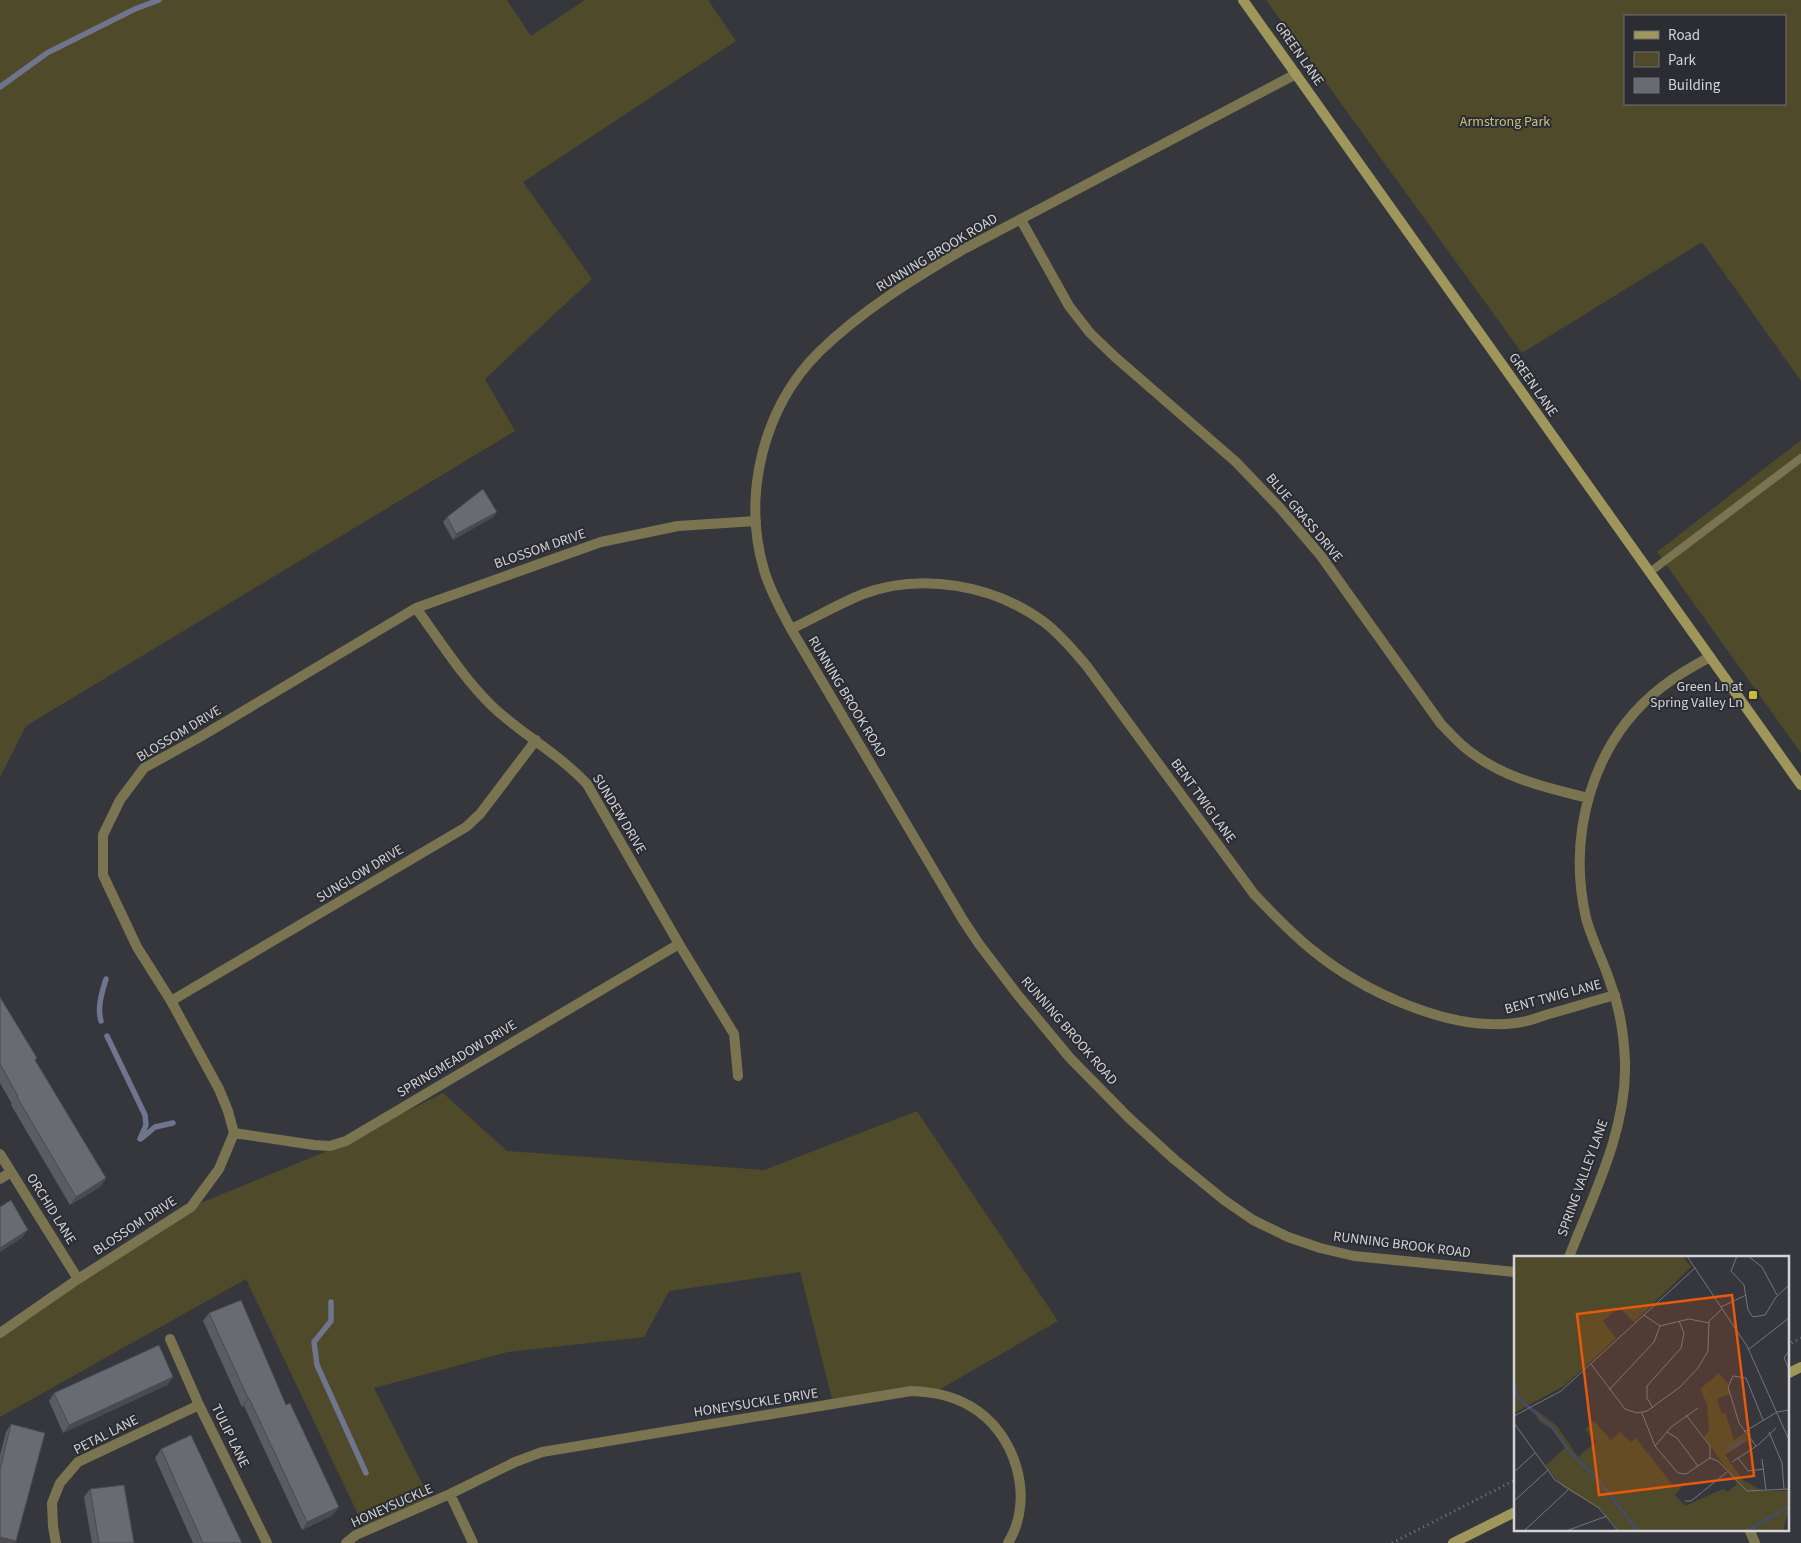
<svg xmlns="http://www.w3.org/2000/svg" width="1801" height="1543" font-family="'Source Sans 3',sans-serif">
<rect width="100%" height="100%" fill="#35373d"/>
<path fill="#4f4a29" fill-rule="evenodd" d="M0 0H507L531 36 585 0H708L736 41 523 182 592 279 485 379 515 431 26 726 0 777Z
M1266 0H1801V381L1702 242 1522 353ZM1625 16H1785V104H1625Z
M1801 440V753L1657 552Z
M443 1093 507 1151 764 1170 917 1111 1058 1321 937 1391 832 1399 800 1272 669 1291 644 1337 508 1352 374 1388 431 1501 366 1531 246 1279 0 1417V1335L191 1207 332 1149Z"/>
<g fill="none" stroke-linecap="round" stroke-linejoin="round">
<path stroke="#6f758e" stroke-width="5.5" d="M0 87 47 53 135 9 159 0
M101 1021C97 1007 102 992 106 979
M107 1036 145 1115 146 1125 140 1139
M142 1138 155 1127 173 1123
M331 1302V1321L314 1342 317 1365 366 1473"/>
<path stroke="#77797e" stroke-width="3" stroke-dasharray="1 4" stroke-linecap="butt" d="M1787 1345 1801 1338
M1392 1543 1515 1480"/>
<path stroke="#7a7450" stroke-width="8" d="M1650 572 1801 458"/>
<path stroke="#7a7450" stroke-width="10" d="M1296 74 964 249C913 279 861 311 819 352 763 408 742 495 764 570 770 591 781 610 791 629L963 920 979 944 1017 994 1070 1058 1129 1118 1175 1160 1224 1200 1253 1220 1288 1237 1320 1248 1354 1256 1515 1272
M1021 220 1069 306 1090 333 1115 357 1236 462 1280 508 1321 556 1441 724C1448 731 1455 739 1463 746 1499 777 1543 787 1588 798
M416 608C440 641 463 678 493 707 523 735 559 754 587 784L679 944 734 1034 738 1076
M791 629C815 618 838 604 863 594 921 572 994 585 1044 622 1060 634 1073 650 1086 665L1254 894C1272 913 1290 932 1311 949 1362 991 1449 1032 1516 1023 1527 1022 1539 1017 1549 1014 1571 1008 1593 1001 1615 995
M171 1001 466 827 480 814 536 740
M234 1133 314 1145 330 1146 346 1141 679 944
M0 1154 78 1279
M0 1179 11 1172
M1569 1257C1593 1195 1627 1131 1625 1062 1624 1036 1620 1009 1611 985 1604 962 1592 941 1586 918 1567 834 1592 741 1662 687 1677 675 1693 666 1710 657
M0 1333 78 1279 191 1207 219 1169 234 1133 228 1111 219 1089 171 1001 137 947 103 875V835L120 800 144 768 200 737 416 608 601 542 678 526 756 521
M170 1339 199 1405 267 1543
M450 1494 473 1543
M1749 1529 1755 1543
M56 1543 53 1527 52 1503 60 1483 78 1462 199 1405
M346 1543 356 1535 450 1494 515 1462 542 1452 911 1391C933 1392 951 1395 970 1406 1015 1431 1036 1498 1008 1543"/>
<path stroke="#9f965b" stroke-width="10" d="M1243 0 1801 785
M1787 1374 1801 1367
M1453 1543 1515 1512"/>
</g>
<path fill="#5a5c62" d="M497 512 493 517 453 540 443 522 447 517Z
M0 997 35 1061 106 1178 100 1187 70 1205 11 1105 12 1104 0 1083Z
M209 1313 333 1515 302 1530 244 1406 242 1407 203 1321Z
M173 1377 167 1385 63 1433 49 1401 54 1393Z
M11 1424 16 1541 15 1543H0V1455L6 1432Z
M161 1449 242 1543H193L155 1458Z
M90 1489 134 1543H92L84 1497Z"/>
<path fill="#4a4b50" d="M497 512 493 517 453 540 456 534Z
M106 1178 100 1187 70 1205 76 1197Z
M28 1230 22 1238 0 1252V1248Z
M173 1377 167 1385 63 1433 69 1425Z
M248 1398H249L244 1406 242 1407Z
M339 1507 333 1515 302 1530 307 1522Z
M0 1537 16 1541 15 1543H0Z"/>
<path fill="#696b72" stroke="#4a4b50" d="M483 489 497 512 456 534 447 517Z
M0 997 37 1058 35 1060 106 1178 76 1197 17 1097 18 1096 0 1064Z
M11 1200 28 1230 0 1248V1207Z
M241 1300 286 1405 290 1403 339 1507 307 1522 249 1398H248L209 1313Z
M159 1345 173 1377 69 1425 54 1393Z
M11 1424 45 1433 16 1541 0 1537V1470Z
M191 1435 242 1543H203L161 1449Z
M124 1485 134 1543H99L90 1489Z"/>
<rect fill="#ccb938" stroke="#2b2d33" stroke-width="2" x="1748" y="690" width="10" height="10" rx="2.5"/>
<g text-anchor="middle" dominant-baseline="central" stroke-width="4" stroke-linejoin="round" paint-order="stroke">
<g font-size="14" fill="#d2d4d7" stroke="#2b2d33">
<text transform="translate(1299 54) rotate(55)">GREEN LANE</text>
<text transform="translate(937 253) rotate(-31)">RUNNING BROOK ROAD</text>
<text transform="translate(1533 385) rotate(55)">GREEN LANE</text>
<text transform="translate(1304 518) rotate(50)">BLUE GRASS DRIVE</text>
<text transform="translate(540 549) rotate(-19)">BLOSSOM DRIVE</text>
<text transform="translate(847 697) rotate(59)">RUNNING BROOK ROAD</text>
<text transform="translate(179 734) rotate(-31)">BLOSSOM DRIVE</text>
<text transform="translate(1203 801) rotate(54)">BENT TWIG LANE</text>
<text transform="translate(619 814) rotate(59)">SUNDEW DRIVE</text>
<text transform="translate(360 874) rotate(-31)">SUNGLOW DRIVE</text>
<text transform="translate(1553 997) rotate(-15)">BENT TWIG LANE</text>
<text transform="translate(1069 1031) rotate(49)">RUNNING BROOK ROAD</text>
<text transform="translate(457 1059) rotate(-31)">SPRINGMEADOW DRIVE</text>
<text transform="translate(1583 1178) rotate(-70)">SPRING VALLEY LANE</text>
<text transform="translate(51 1209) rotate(58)">ORCHID LANE</text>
<text transform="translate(135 1226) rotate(-33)">BLOSSOM DRIVE</text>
<text transform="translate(1402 1245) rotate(7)">RUNNING BROOK ROAD</text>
<text transform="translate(756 1403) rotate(-9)">HONEYSUCKLE DRIVE</text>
<text transform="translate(106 1435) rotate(-27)">PETAL LANE</text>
<text transform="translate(230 1436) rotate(64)">TULIP LANE</text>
<text transform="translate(392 1506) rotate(-24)">HONEYSUCKLE</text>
</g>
<g font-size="14" fill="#cac07d" stroke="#2b2d33">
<text x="1505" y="122">Armstrong Park</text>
</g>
<g font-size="14" fill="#d2d4d7" stroke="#2b2d33" text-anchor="end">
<text x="1743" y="687">Green Ln at<tspan x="1743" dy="16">Spring Valley Ln</tspan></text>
</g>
</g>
<g transform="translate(1514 1256)">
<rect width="275" height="275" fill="#35373d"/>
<path d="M0 0H169L177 11 120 66 105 51 89 65 102 82 50 130 0 157ZM205 117 214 128 216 138 203 143 207 156 212 158 220 184 231 177 235 184 211 199 229 224 249 235H275V253L269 275H105L87 253 50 232 31 210 51 192 37 172 26 166 19 155 21 153 43 170 64 201 82 186 71 173 80 165 97 184 106 176 117 186 122 182 158 228 168 231 161 239 171 250 209 233 214 236 223 228 190 181 195 174 193 148 186 133Z" fill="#4f4a29"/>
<path fill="none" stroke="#444c6e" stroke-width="2.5" d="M0 124 3 141 38 171 55 195 83 222 124 275M212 190 219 191 229 184M233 275 274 251"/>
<path fill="none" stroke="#74767b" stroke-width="1" d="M173 0 233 90 275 184M223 0 217 15 230 29 234 54 239 61 251 59 262 41 275 29M234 0 248 11 263 39M207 51 232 39M130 59 146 70 175 63 195 67M235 93 275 62M275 95 270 102 275 113M77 108 111 153 123 157 133 155 166 131 184 112 194 95 195 65 208 53M95 134 140 86 146 70M139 152 133 142V130L167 92 170 77 165 65M128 157 141 190 164 217 172 218 196 202 204 205 233 235 275 233M172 159 196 190V202M0 160 47 135 181 12M0 167 41 224 85 252 104 275M153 176 163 182 184 210M230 176 263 156 275 154M255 176 268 207 270 233M141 190 157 171 184 152M242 190 225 167 214 131 219 120 232 122 249 164M224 202 234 215 250 213M248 203 252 234M218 206 244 189 262 172M0 216 21 197M0 245 34 214M171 245H177L213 216M10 275 54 234M52 275 93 260"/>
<path fill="#e8590c" fill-opacity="0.15" stroke="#e8590c" stroke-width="2.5" d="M218 39 240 220 85 239 63 58Z"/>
<rect width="275" height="275" fill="none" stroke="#d2d4d7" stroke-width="2.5"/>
</g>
<rect x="1624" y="15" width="162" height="90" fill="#2b2d33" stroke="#6e7075"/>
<rect x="1634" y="31" width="25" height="8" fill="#9f965b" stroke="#6e7075"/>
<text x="1668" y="40" font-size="15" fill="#d2d4d7">Road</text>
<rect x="1634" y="52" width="25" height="15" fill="#4f4a29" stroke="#6e7075"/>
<text x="1668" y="65" font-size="15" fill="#d2d4d7">Park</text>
<rect x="1634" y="78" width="25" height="15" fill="#696b72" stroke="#6e7075"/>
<text x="1668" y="90" font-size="15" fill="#d2d4d7">Building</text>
</svg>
